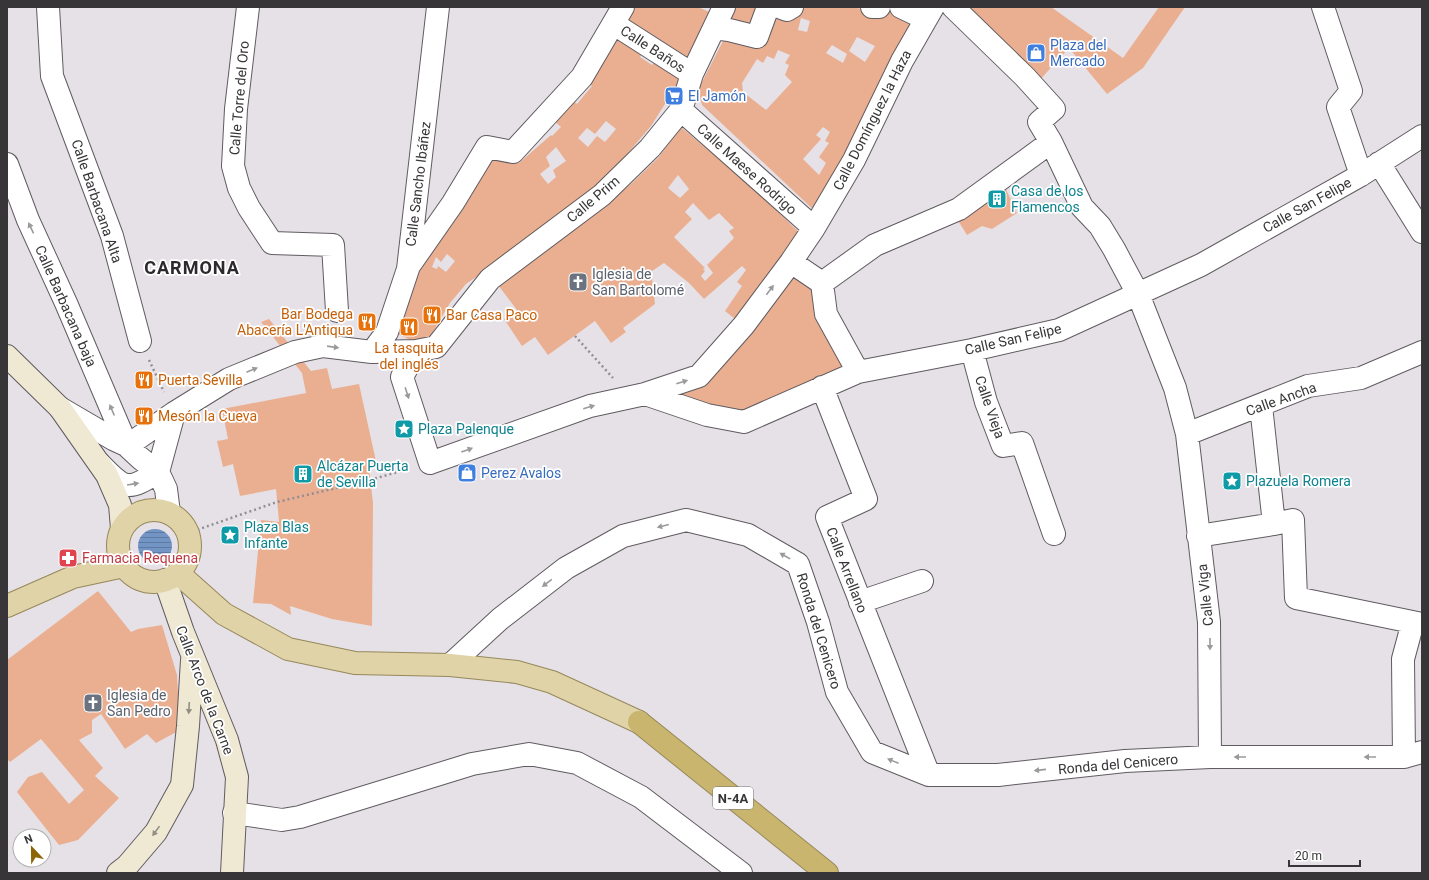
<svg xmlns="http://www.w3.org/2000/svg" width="1429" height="880" font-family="Roboto,sans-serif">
<defs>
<pattern id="water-rules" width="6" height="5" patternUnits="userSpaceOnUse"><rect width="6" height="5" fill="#7395c5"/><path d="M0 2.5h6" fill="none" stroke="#5f7aa1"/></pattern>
</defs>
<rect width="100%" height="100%" fill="#e6e1e7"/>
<path fill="url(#water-rules)" d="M138 546a17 17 0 1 1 34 0a17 17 0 1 1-34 0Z"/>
<path fill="#eaaf90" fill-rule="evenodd" d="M626 7H698L714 14 690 68 618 24Z
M732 7H764L756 34 726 23Z
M851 7 874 11 886 16 889 7H893L918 18 817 213 702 105 698 90 727 33 741 36 770 8ZM801 18 810 21 807 32 798 30ZM857 37 875 46 865 62 849 51ZM832 45 847 54 843 63 826 53ZM778 50 790 55 785 63 789 65 785 75 792 82 766 110 743 92 742 83 757 59 763 63 767 56 774 59ZM823 127 830 132 825 141 829 143 819 157 826 163 819 175 803 159 821 139 816 135Z
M966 7H1051L1123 58 1159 7H1185L1143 68 1107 94 1069 48 1037 83Z
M619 30 646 48 640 57 652 65 658 56 684 74 651 126 604 181 522 245 466 284 450 303 424 347 394 332 417 266 491 151 513 157 519 163 551 135 552 136 561 127 552 119 570 98 577 104 592 86 584 81ZM606 121 616 129 605 142 597 136 588 147 578 138 587 128 595 134ZM556 147 566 161 553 170 556 177 548 184 540 174 550 166 546 157ZM447 254 455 261 446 272 438 266 437 269 432 267 436 257 441 262Z
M681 127 754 189 801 234 739 322 725 311 742 286 737 282 746 270 742 266 704 299 689 283 664 263 649 273 652 278 655 304 623 328 626 332 611 343 595 321 548 355 535 337 522 346 504 319 517 310 498 285 600 209 631 184 658 158ZM678 175 689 189 680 198 668 188ZM693 203 709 220 719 213 734 228 729 231 734 238 707 265 713 273 705 281 701 276 705 271 703 269 705 268 674 237 692 219 685 212Z
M1004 185 1017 213 992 229 982 226 967 235 957 219Z
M797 274 817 288 845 368 738 415 680 397Z
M269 319 311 371 327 368 332 389 359 384 377 466 369 468 373 503 372 626 332 619 290 606 291 615 271 604 253 603 261 520 279 522 276 489 240 496 233 464 223 467 217 441 228 439 222 409 306 393 302 373 261 322Z
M98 591 131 632 138 629 162 625 177 675 180 730 156 743 147 734 125 749 101 714 92 720V733L79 740 103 768 95 776 119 798 78 840 59 845 17 792 28 777 42 772 69 804 84 790 41 739 10 762 7 759V660Z"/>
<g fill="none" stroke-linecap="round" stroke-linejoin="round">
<g stroke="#605b60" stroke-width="24">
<path id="street" d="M48 7 52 76 112 236 140 341
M248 7 236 109 233 166 239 188 249 208 272 243 333 245 337 311
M779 7 787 10 792 7
M872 7H879
M901 7 926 19
M953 7 1025 77 1054 109 1039 122 1051 142 1082 207 1100 226 1114 249 1138 294 1175 388 1187 434 1209 622 1210 757
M1323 7 1351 91 1338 107 1361 175
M614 24 692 74
M714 28 729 30 757 37 768 7
M681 110 814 228
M1379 163 1422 232
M7 164 28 220 66 303 127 446 174 413
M791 262 822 283
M409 266 453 203 487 147 513 152 582 77 623 7
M822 283 875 245 959 209 1051 142
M822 283 826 314 858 372
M972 350 986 402 1003 446 1022 443 1054 534
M416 351 436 347 490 279 602 195 650 148 681 110 692 74 724 7
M372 352 387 332 408 269 438 7
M822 387 866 499 827 517 929 775
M645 394 707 415 744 422 858 372 972 350 1059 330 1201 265 1361 175 1422 136
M1261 406 1274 524 1293 520 1296 598 1422 624
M60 408 113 439 126 445 140 458 158 472 166 489 169 513
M1187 434 1308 386 1361 378 1422 352
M100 464C124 489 127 492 158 472L174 413 229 379 295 352 323 346 372 352 416 351 402 377 430 463 590 406 645 394 699 376 744 325 791 262 814 228 854 160 902 61 933 7
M1198 536 1274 524
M860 602 922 581
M450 665 500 619 566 568 623 536 686 520 748 535 798 564 818 622 837 692 872 752 929 775H998L1125 761 1210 757H1404L1422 752
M1404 757 1403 659 1413 622
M234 813 282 820 300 817 472 764 529 754 577 763 641 797 741 873"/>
</g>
<g stroke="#605b60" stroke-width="24">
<path id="secondary" d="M7 356 60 408 107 475 120 505 122 528
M165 580 183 632 227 740 237 777 232 873
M118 873 127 866 156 832 182 785 188 726 192 660"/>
</g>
<g stroke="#96885a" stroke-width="24">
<path id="primary" d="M118 546a36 36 0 1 1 72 0a36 36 0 1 1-72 0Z
M178 573 224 614 288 649 355 663 450 665 517 672 552 682 639 722
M7 606 73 577 124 566"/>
</g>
<g stroke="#96885a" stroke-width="24">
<path id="highway" d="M639 722 827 873"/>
</g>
<path stroke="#928e92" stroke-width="2.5" stroke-dasharray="2 3" stroke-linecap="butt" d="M575 336 613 378
M149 360 164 392
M188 533 277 502 370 480 408 469"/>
<use href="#street" stroke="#fff" stroke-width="22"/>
<use href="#secondary" stroke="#efe9d3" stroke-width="22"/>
<use href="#primary" stroke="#dfd3a7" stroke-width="22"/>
<use href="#highway" stroke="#c9b56d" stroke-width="22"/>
</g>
<defs><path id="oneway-solid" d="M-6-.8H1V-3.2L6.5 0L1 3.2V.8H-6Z"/></defs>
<g fill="#9b9a9b">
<use href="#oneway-solid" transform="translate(31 228) rotate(-115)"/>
<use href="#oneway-solid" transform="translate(770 290) rotate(-53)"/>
<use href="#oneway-solid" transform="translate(333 347) rotate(8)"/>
<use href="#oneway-solid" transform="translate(252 370) rotate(-23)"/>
<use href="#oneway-solid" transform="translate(682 382) rotate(-18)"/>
<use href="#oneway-solid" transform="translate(407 393) rotate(72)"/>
<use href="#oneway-solid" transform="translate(589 407) rotate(-16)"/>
<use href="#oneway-solid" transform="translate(112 410) rotate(-113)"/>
<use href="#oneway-solid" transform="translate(467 450) rotate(-20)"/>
<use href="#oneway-solid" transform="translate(133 484) rotate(-9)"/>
<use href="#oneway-solid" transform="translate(663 526) rotate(166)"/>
<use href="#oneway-solid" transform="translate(785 556) rotate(-151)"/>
<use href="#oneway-solid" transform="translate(547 583) rotate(143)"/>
<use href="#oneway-solid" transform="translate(1210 644) rotate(90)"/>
<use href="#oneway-solid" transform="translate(1240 757) rotate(-180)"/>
<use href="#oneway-solid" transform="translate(1370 757) rotate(-180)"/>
<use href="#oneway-solid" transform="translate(893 761) rotate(-158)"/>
<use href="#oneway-solid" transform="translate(1040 770) rotate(174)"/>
</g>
<g fill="#938f85">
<use href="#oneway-solid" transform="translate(189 708) rotate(93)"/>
<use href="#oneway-solid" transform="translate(156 831) rotate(126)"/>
</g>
<defs>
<g id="shop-square" transform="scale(1)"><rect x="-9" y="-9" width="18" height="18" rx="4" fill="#3f7fe0" stroke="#fff"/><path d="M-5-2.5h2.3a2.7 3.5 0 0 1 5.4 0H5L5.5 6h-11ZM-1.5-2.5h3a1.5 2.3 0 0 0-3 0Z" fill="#fff"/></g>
<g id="supermarket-square" transform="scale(1)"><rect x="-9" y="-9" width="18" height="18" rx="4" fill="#3f7fe0" stroke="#fff"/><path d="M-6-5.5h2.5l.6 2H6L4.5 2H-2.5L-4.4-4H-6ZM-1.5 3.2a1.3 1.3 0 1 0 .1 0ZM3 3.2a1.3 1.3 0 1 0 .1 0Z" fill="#fff"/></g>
<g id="building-square" transform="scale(1)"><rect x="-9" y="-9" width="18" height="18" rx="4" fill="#0f9aa8" stroke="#fff"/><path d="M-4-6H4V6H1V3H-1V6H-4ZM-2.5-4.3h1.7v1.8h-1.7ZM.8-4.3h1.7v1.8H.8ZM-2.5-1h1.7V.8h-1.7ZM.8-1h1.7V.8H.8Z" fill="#fff"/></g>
<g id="church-square" transform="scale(1)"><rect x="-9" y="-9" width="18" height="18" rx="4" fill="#6b7280" stroke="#fff"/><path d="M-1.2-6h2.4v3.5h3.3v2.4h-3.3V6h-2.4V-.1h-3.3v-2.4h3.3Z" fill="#fff"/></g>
<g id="restaurant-square" transform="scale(1)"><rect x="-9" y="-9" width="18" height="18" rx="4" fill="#e8710a" stroke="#fff"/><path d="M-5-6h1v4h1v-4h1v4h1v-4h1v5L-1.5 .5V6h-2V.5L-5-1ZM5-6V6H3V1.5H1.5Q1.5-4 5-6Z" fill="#fff"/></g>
<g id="sight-square" transform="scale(1)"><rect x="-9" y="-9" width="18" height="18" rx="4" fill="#0f9aa8" stroke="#fff"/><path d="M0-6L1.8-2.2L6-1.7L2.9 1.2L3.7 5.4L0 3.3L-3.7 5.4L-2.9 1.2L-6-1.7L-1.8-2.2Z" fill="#fff"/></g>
<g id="pharmacy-square" transform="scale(1)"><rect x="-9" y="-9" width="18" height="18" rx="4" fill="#e0444e" stroke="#fff"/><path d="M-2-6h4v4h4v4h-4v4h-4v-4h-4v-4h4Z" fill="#fff"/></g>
</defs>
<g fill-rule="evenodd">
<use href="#shop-square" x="1036" y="53"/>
<use href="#supermarket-square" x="674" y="96"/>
<use href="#building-square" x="997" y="199"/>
<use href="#church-square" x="578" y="282"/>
<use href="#restaurant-square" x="432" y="315"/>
<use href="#restaurant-square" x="367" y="322"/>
<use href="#restaurant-square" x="409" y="327"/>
<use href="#restaurant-square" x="144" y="380"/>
<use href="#restaurant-square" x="144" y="416"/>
<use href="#sight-square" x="404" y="429"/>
<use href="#shop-square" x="467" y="473"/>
<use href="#building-square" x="303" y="474"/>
<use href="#sight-square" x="1232" y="481"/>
<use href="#sight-square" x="230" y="535"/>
<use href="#pharmacy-square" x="68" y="558"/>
<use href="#church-square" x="93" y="703"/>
</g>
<g text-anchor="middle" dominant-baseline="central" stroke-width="3.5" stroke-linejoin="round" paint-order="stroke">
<rect fill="#fff" stroke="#737273" stroke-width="1" x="713" y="787" width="40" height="22" rx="3"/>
<g font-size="13" font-weight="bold" fill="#373537">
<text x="733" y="798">N-4A</text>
</g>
<g font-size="14" fill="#366cbe" stroke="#fff" text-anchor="start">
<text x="1050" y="45">Plaza del<tspan x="1050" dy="16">Mercado</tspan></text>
<text x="688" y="96">El Jamón</text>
<text x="481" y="473">Perez Avalos</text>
</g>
<g font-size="14" fill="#373537" stroke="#fff">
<text transform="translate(653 49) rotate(33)">Calle Baños</text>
<text transform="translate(239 98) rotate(-85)">Calle Torre del Oro</text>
<text transform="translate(872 120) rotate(-63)">Calle Domínguez la Haza</text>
<text transform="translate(747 169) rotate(42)">Calle Maese Rodrigo</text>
<text transform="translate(418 184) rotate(-83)">Calle Sancho Ibáñez</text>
<text transform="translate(593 199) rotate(-40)">Calle Prim</text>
<text transform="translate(97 201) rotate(71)">Calle Barbacana Alta</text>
<text transform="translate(1307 205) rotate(-29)">Calle San Felipe</text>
<text transform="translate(66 306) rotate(66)">Calle Barbacana baja</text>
<text transform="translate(1013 339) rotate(-13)">Calle San Felipe</text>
<text transform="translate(1281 399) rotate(-20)">Calle Ancha</text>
<text transform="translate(990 407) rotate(71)">Calle Vieja</text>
<text transform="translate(847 570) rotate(69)">Calle Arrellano</text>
<text transform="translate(1205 595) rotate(-96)">Calle Viga</text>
<text transform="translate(819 631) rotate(73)">Ronda del Cenicero</text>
<text transform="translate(205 690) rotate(69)">Calle Arco de la Carne</text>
<text transform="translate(1118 764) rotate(-5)">Ronda del Cenicero</text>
</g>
<g font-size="14" fill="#0d838f" stroke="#fff" text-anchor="start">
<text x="1011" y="191">Casa de los<tspan x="1011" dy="16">Flamencos</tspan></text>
<text x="418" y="429">Plaza Palenque</text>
<text x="317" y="466">Alcázar Puerta<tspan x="317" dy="16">de Sevilla</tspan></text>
<text x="1246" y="481">Plazuela Romera</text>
<text x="244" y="527">Plaza Blas<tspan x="244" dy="16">Infante</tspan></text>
</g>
<g font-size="14" fill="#5b616d" stroke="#fff" text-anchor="start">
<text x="592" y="274">Iglesia de<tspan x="592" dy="16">San Bartolomé</tspan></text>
<text x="107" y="695">Iglesia de<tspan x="107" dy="16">San Pedro</tspan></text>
</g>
<g font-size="14" fill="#c56008" stroke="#fff" text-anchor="start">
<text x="353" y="314" text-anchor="end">Bar Bodega<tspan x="353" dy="16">Abacería L'Antiqua</tspan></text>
<text x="446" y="315">Bar Casa Paco</text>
<text x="409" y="348" text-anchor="middle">La tasquita<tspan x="409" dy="16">del inglés</tspan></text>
<text x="158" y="380">Puerta Sevilla</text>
<text x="158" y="416">Mesón la Cueva</text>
</g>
<g font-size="14" fill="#be3a42" stroke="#fff" text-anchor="start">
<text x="82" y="558">Farmacia Requena</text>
</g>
<g font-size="18" font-weight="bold" letter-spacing="1" fill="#2d292d" stroke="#fff">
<text x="192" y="267">CARMONA</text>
</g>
</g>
<rect width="1429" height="880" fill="none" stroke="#373537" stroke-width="16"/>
<g transform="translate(32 848) rotate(338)"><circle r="19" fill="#ffffff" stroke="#afaeaf"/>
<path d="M0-3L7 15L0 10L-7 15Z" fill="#8c6507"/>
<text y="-6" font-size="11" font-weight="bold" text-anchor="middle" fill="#373537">N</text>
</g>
<path d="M1289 860v6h71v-6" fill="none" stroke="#373537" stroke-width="2"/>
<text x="1295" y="860" font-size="12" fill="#373537" stroke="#ffffff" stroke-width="3" paint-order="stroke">20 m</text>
</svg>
